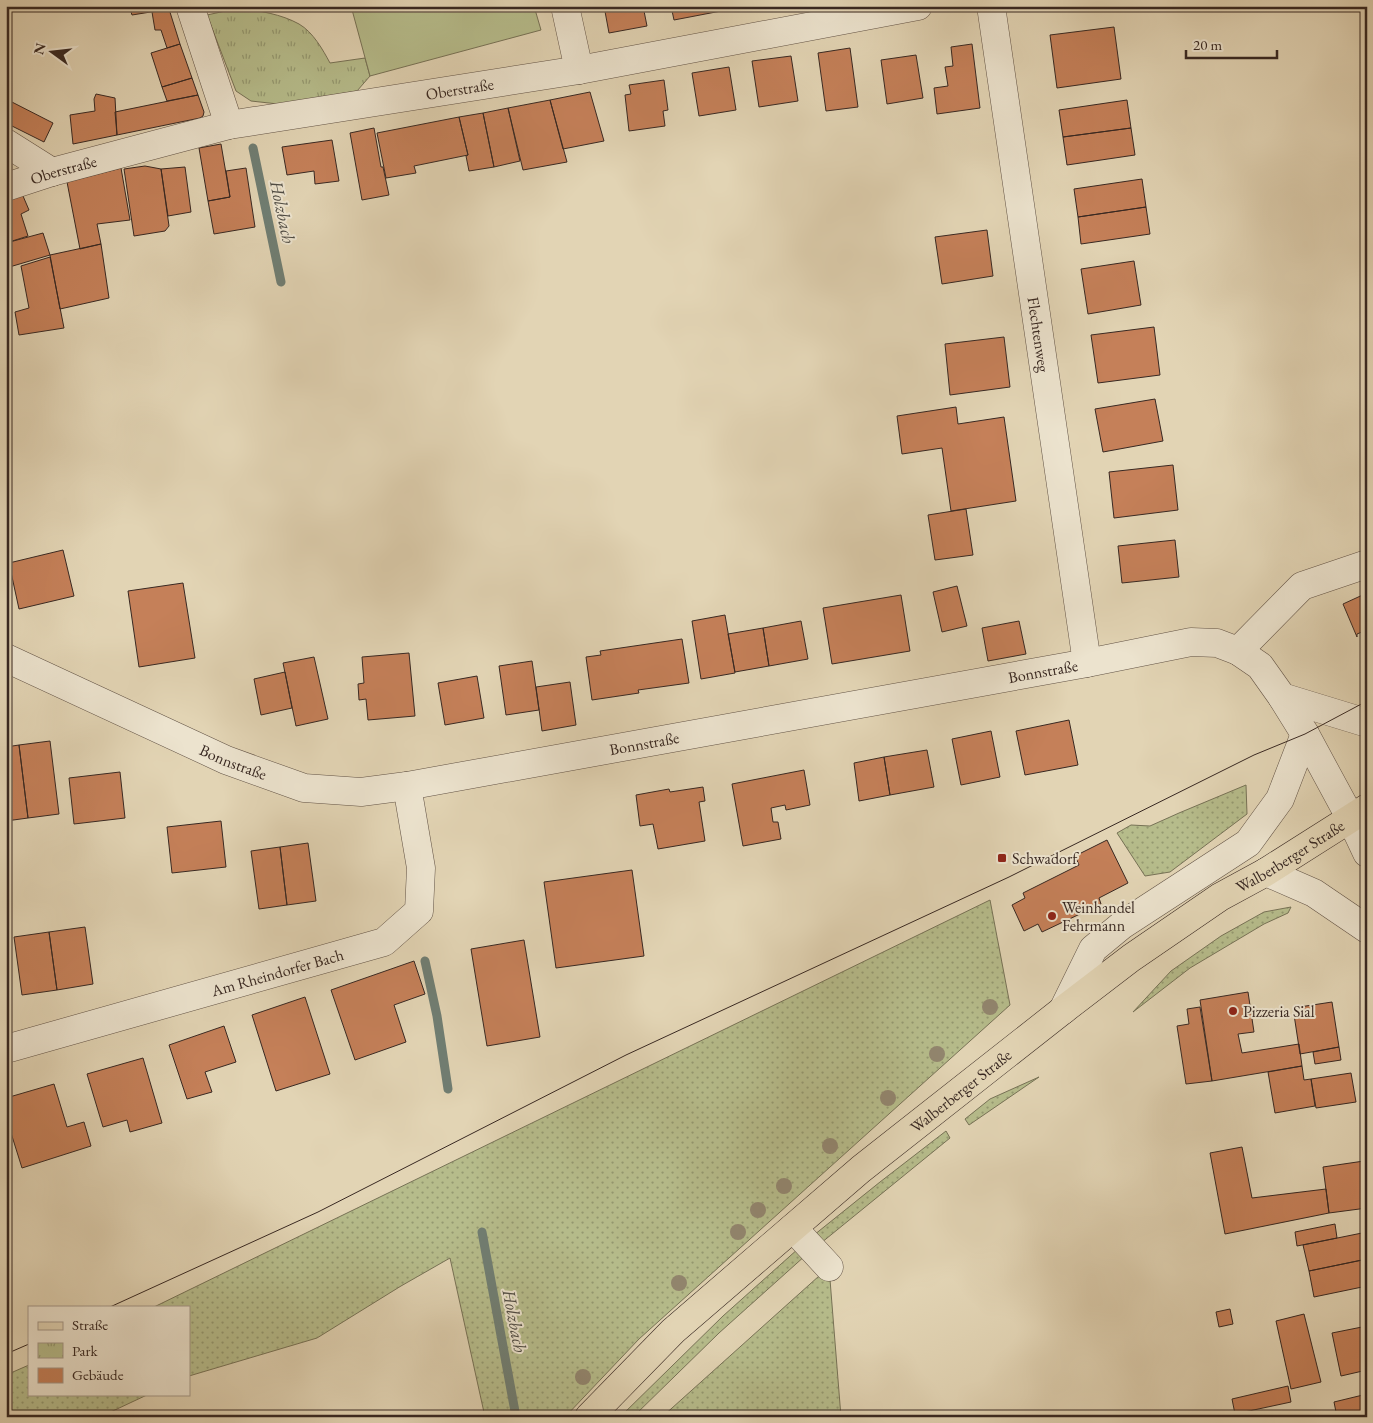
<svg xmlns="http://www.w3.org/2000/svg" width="1373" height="1423" font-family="'EB Garamond',serif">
<defs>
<pattern id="grass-dots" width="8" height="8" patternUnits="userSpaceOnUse" patternTransform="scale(1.25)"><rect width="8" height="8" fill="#b6bc8b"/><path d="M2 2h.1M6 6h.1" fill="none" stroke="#959971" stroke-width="1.8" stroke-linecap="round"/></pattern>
<pattern id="park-tufts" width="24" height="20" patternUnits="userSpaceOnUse" patternTransform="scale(1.25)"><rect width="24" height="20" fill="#b6bc8b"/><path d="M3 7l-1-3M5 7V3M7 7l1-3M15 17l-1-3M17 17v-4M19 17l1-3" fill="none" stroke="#959971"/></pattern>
</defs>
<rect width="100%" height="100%" fill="#e2d4b4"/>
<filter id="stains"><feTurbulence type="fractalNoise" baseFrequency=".004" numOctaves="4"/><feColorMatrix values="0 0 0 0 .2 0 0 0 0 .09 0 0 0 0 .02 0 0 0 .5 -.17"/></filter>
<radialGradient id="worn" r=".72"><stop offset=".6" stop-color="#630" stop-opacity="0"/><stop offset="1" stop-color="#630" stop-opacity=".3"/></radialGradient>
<path fill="url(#grass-dots)" stroke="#777256" d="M1246 785 1247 814 1170 872 1145 876 1117 833 1131 825 1150 826 1179 813Z
M990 900 1010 1005 639 1339 565 1417H485L450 1258 401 1286 317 1338 189 1376V1307H154Z
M1291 907 1288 913 1264 924 1190 968 1133 1012 1171 971 1221 936 1264 912Z
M1039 1077 969 1125 965 1119 990 1099Z
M946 1131 950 1138 821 1243 814 1235 880 1182Z
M799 1248 806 1255 719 1333 633 1417H620L723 1316Z
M829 1267 841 1417H662Z
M29 1365V1394H149L100 1417H6V1375Z"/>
<path fill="url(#park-tufts)" stroke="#777256" d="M239 8C260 11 281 14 299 24 313 32 323 50 330 63L365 58 370 76 357 91 278 104 251 101 236 91 207 15Z"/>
<path fill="#b6bc8b" stroke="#777256" d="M351 6H534L541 30 370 76Z"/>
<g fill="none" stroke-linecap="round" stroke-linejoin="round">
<path stroke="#707e73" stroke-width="9" d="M253 148 281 282
M425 961 437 1016 448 1089
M482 1232 516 1417"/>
</g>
<path fill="#c58059" stroke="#382822" d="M129 6H168L169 9 132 15Z
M604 6H643L647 26 609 33Z
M671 6H720L721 11 674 20Z
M720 6H749L721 11Z
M169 9 180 44 167 48 161 30H155L152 12Z
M1114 27 1121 79 1057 88 1050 35Z
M180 44 192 78 162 87 151 53Z
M972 44 980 108 937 114 934 88 948 86 945 67 953 66 951 47Z
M850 48 858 107 826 111 818 53Z
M916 55 923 98 887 104 881 60Z
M791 56 798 101 759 107 752 61Z
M729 67 736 110 699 116 692 73Z
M192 78 198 95 167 101 162 87Z
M664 80 668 110 663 111 665 126 629 131 625 95 631 94 629 85Z
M590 92 604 141 563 149 550 100Z
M96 94 115 98 117 135 73 144 70 115 95 111 94 99Z
M198 95 204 112 203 116 200 118 117 135 115 112Z
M6 99 53 123 44 142 6 123Z
M550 100 567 162 523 170 508 108Z
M1127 100 1131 128 1063 137 1059 110Z
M508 108 520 161 494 167 483 113Z
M483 113 494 167 469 171 466 156 468 155 459 117Z
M459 117 468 155 414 166 416 173 386 178 377 133Z
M374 128 381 167H383L389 195 362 200 350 133Z
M1131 128 1135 155 1067 165 1063 137Z
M332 140 339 181 315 184 314 171 287 175 282 147Z
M221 144 230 197 208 201 199 148Z
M145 166 161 169 169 226 165 231 134 236 124 169Z
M185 167 191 212 168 216 161 169Z
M121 168 130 220 97 224 101 244 80 249 67 182Z
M246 168 255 227 214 234 208 201 230 197 226 171Z
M1142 179 1146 207 1078 217 1074 189Z
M20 189 29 210 21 214 28 236 6 243V194Z
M1146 207 1150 234 1081 244 1078 217Z
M987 230 993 276 942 284 935 237Z
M43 233 50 255 6 268V243Z
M101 244 109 298 60 309 50 255Z
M50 257 64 328 19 335 15 312 29 308 21 266Z
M1134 261 1141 305 1088 314 1081 269Z
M1154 327 1160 375 1098 383 1091 335Z
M1004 337 1010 387 950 395 945 344Z
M1155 399 1163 441 1103 452 1095 409Z
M956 407 958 424 1004 417 1016 501 951 511 942 448 902 454 897 416Z
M1173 465 1178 510 1114 518 1109 472Z
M966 509 973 555 935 560 928 515Z
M1175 540 1179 577 1122 583 1118 546Z
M63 550 74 596 19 609 9 563Z
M183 583 195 658 139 667 128 591Z
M957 586 967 626 942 632 933 592Z
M1367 593V630L1357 634V637L1343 604Z
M901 595 910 651 832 664 823 608Z
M725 615 735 673 701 679 692 621Z
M801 621 808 659 769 666 763 628Z
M1019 621 1026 654 988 661 982 628Z
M763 628 769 666 735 672 728 634Z
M682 639 689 683 638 690 639 693 592 700 586 657 601 655 600 651Z
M409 653 415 716 368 720 366 699 359 700 358 684 364 683 362 657Z
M314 657 328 719 296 726 283 663Z
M532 661 539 710 506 715 499 666Z
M285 672 292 708 261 715 254 679Z
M477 676 484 718 445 725 438 683Z
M570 682 576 725 542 731 536 687Z
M1069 720 1078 765 1025 775 1016 731Z
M991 731 1000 777 961 785 952 739Z
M50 741 59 814 28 818 19 745Z
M19 745 28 818 6 821V747Z
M927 750 934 787 890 795 884 757Z
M884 757 890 795 859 801 854 763Z
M804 770 810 805 786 810 785 805 771 808 773 822H778L781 839 743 846 732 784Z
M120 772 125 818 74 824 69 778Z
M703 787 705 801 699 802 705 841 658 849 653 824 640 826 636 795 669 789 670 792Z
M221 821 226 867 172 873 167 827Z
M1107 840 1128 883 1099 898 1101 904 1042 932 1038 924 1024 931 1012 905 1025 898 1023 893 1079 865 1075 856Z
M308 843 316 901 287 905 280 847Z
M280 847 287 905 259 909 251 851Z
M632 870 644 956 556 968 544 882Z
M85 927 93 984 57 990 49 932Z
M49 932 57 990 22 995 14 937Z
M524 940 540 1037 487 1046 471 949Z
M414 961 425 994 394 1005 406 1042 355 1060 331 990Z
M1248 992 1254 1032 1238 1034 1242 1053 1299 1044 1302 1066 1212 1081 1200 1000Z
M305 997 330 1074 276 1091 252 1015Z
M1332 1002 1339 1047 1300 1054 1293 1008Z
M1200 1007 1212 1081 1186 1084 1177 1026 1189 1024 1187 1009Z
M224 1026 236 1062 205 1072 212 1092 187 1099 169 1045Z
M1339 1047 1341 1060 1315 1064 1313 1052Z
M143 1058 162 1123 130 1132 127 1120 103 1127 87 1074Z
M1302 1066 1304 1080 1311 1079 1315 1106 1275 1113 1268 1072Z
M1351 1073 1356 1102 1316 1108 1311 1079Z
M54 1084 67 1127 84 1122 91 1146 22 1168 6 1117V1098Z
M1242 1147 1252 1198 1326 1189 1329 1213 1225 1234 1210 1153Z
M1364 1161 1367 1182V1208L1329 1213 1323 1167Z
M1335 1224 1337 1238 1297 1246 1295 1232Z
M1362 1233 1367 1259 1309 1271 1303 1245Z
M1367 1259V1286L1314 1297 1309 1271Z
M1230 1309 1233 1324 1219 1327 1216 1312Z
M1304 1314 1321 1382 1291 1389 1276 1321Z
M1367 1326V1370L1341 1376 1332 1333Z
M1288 1386 1291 1402 1235 1414 1232 1399Z
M1367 1394V1417H1337L1334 1402Z"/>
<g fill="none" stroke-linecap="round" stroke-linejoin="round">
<g stroke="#625346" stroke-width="29">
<g id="minor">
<path d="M190 6 229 125"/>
<path d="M565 6 579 70"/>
<path id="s1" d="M991 6 1087 663"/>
<path d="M6 143 52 172"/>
<path id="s2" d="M6 187 52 172 229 125 579 70 918 6"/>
<path d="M1238 651 1302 586 1367 564"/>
<path id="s3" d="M6 658 226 760 304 788 361 792 407 786 1087 663 1191 642 1217 643 1238 651 1260 666 1282 697 1305 734 1351 819 1367 853"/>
<path d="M1282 697 1367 723"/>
<path d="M1266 872 1314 893 1367 929"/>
<path d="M1063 1010 1093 949 1122 925 1248 843 1280 799 1305 734"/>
<path id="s4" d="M6 1049 384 942 419 911 421 868 407 786"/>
<path d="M793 1228 829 1267"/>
</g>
</g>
<g stroke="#382822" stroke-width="29">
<g id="major">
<path id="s5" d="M589 1417 673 1331 861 1169 1063 1010 1131 958 1220 897 1266 872 1367 808"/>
</g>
</g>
<use href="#minor" stroke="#ece3ce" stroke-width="28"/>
<use href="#major" stroke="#e2d4b4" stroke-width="28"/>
<path stroke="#382822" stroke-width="1" d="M110 1307 318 1212 626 1055 1009 877 1254 755 1305 734 1367 701
M6 1354 29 1344"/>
</g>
<g fill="#92866f">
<circle cx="990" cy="1007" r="8"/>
<circle cx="937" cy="1054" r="8"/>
<circle cx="888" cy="1098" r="8"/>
<circle cx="830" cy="1146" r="8"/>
<circle cx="784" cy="1186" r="8"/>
<circle cx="758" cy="1210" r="8"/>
<circle cx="738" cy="1232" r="8"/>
<circle cx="679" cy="1283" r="8"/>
<circle cx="583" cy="1377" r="8"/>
</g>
<g fill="#8f2418" stroke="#ece3ce" stroke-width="2">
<rect x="997" y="853" width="10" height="10" rx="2.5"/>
<circle cx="1052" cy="916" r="5"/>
<circle cx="1233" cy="1011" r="5"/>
</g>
<g text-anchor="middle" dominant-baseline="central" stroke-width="4" stroke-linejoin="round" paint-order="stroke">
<g font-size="16" fill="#382822" stroke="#ece3ce">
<text stroke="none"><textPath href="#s2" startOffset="465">Oberstraße</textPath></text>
<text stroke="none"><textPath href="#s2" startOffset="60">Oberstraße</textPath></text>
<text stroke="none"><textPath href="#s1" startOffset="332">Flechtenweg</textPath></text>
<text stroke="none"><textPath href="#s3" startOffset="1075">Bonnstraße</textPath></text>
<text stroke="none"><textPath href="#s3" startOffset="670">Bonnstraße</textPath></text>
<text stroke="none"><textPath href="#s3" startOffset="250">Bonnstraße</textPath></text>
<text stroke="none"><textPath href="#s5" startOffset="900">Walberberger Straße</textPath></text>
<text stroke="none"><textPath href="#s4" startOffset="282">Am Rheindorfer Bach</textPath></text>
<text stroke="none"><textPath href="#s5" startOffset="495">Walberberger Straße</textPath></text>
</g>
<g font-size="16" fill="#382822" stroke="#ece3ce" text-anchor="start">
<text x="1012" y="858">Schwadorf</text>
<text x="1062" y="907">Weinhandel<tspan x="1062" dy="18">Fehrmann</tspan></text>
<text x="1243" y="1011">Pizzeria Sial</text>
</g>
<g font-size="18" font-style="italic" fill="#4f4c44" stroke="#ece3ce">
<text transform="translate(283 212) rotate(78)">Holzbach</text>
<text transform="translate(515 1321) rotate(79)">Holzbach</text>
</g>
</g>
<rect width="1373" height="1423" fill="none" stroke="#e2d4b4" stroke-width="25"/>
<rect x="8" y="8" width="1358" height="1408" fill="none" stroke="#382822" stroke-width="2.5"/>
<rect x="12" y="12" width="1348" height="1398" fill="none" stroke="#382822"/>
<rect x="28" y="1306" width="162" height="90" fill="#ece3ce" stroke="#a49889"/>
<rect x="38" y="1322" width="25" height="8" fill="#e2d4b4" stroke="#a49889"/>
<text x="72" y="1330" font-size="15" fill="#382822">Straße</text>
<rect x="38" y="1343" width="25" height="15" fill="url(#park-tufts)" stroke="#a49889"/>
<text x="72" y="1356" font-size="15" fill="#382822">Park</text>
<rect x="38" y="1368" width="25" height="15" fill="#c58059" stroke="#a49889"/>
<text x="72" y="1380" font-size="15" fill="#382822">Gebäude</text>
<g transform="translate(52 52) rotate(285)" stroke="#ece3ce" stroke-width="4" paint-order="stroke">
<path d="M0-4L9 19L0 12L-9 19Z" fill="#382822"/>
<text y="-8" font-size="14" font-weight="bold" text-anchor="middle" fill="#382822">N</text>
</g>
<path d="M1186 50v8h91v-8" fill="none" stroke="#382822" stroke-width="2.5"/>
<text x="1193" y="50" font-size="15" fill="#382822" stroke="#ece3ce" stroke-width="4" paint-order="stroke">20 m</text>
<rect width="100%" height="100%" filter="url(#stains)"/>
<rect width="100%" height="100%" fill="url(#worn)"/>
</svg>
